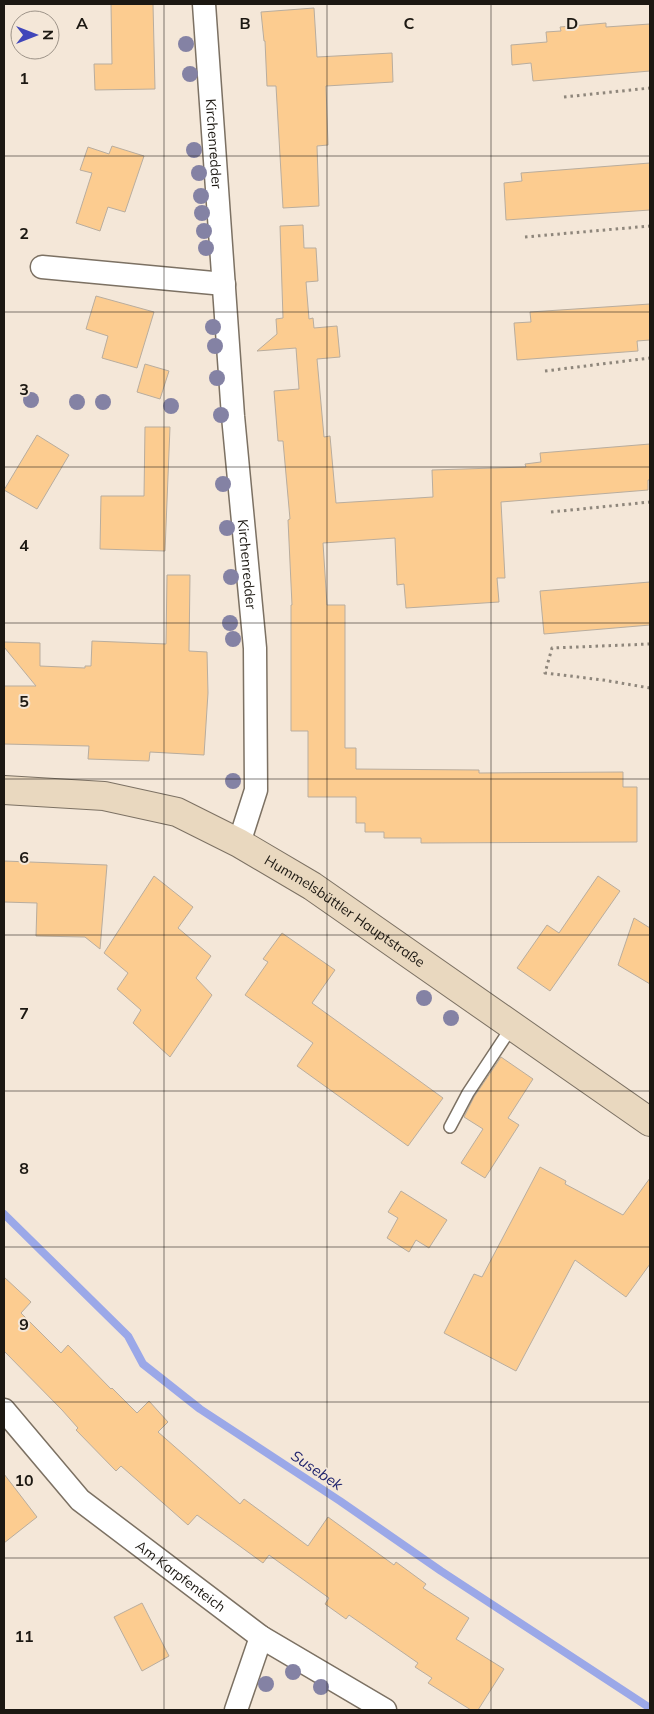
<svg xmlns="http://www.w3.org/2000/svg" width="654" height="1714" font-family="Mulish,sans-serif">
<rect width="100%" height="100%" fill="#f4e7d8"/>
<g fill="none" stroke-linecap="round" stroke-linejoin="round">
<path stroke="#9ba8e8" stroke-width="8" d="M4 1214 128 1336 143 1364 200 1409 340 1501 441 1571 650 1708"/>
</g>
<path fill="#fccc90" stroke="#b9ad9e" d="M111 4H153L155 89 95 90 94 64H112Z
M314 8 317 57 392 53 393 82 326 86 328 145 317 146 319 206 283 208 276 86H267L265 41H264L261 12Z
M606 23V27L650 24V71L533 81 531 63 512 65 511 45 547 42 546 32 561 31 560 27Z
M112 146 144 156 125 212 108 207 100 231 76 223 92 173 80 170 88 147 109 154Z
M650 163V210L506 220 504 183 522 181 521 173Z
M303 225 304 248H316L318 281 306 282 309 319 313 318 314 328 337 326 340 357 317 359 324 437 330 436 336 503 433 497 432 470 526 467 525 464 541 462 540 453 650 444V480H648V490L501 502 505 578H497L499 602 406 608 404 584 397 585 395 538 323 543 327 605H345V748H356V769L479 770V773L623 772V787H637V842L421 843V838H384V832H365V823H356V797H308V731H291V605H292L288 520 290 519 283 441H278L274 391 299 389 296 348 257 351 277 334 276 319 283 318 280 226Z
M96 296 154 312 137 368 102 358 108 336 86 329Z
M650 304V340L637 341 638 351 517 360 514 323 531 322 530 312Z
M145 364 169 371 160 399 137 392Z
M145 427H170L165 551 100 549 101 496H144Z
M37 435 69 455 37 509 4 490Z
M167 575H190L189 651 207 652 208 693 204 755 150 752 149 761 88 759 89 746 4 744V686H36L4 647V642L40 643V666L85 668V666H91L92 641 166 644Z
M650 582V625L544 634 540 591Z
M4 861 107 865 100 949 85 937 36 936 37 903 4 902Z
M154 876 193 907 178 928 211 956 196 978 212 995 170 1057 133 1023 141 1010 117 989 128 973 104 953Z
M598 876 620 891 550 991 517 968 547 925 559 933Z
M634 918 650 928V984L618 965Z
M282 933 335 970 312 1003 443 1098 408 1146 297 1066 313 1043 245 995 268 962 263 959Z
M501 1057 533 1079 508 1118 519 1125 485 1178 461 1163 483 1129 464 1117 474 1097Z
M540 1167 566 1181 565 1184 623 1215 650 1178V1264L626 1297 575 1260 516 1371 444 1333 474 1274 482 1277Z
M401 1191 447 1220 429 1248 416 1240 409 1252 387 1238 398 1218 388 1212Z
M4 1277 31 1302 21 1313 61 1353 68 1345 111 1389 112 1388 137 1413 149 1401 168 1422 158 1432 240 1504 244 1499 308 1546 328 1517 394 1565 396 1562 426 1584 423 1588 469 1618 456 1639 504 1669 478 1710H471L428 1683 432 1678 415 1667 418 1663 349 1615 346 1619 325 1604 329 1598 269 1555 263 1563 197 1515 188 1525 121 1466 116 1471 76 1430 78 1428 62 1410 4 1351Z
M4 1474 37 1517 4 1543Z
M142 1603 169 1656 142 1671 114 1617Z"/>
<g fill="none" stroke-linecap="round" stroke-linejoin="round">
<g stroke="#7c7163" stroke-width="14">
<path id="service" d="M450 1127 468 1093 513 1025"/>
</g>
<g stroke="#7c7163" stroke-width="25">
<g id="minor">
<path id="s1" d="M204 4 233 416 255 648 256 790 239 843"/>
<path d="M42 267 224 284"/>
<path id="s2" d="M4 1410 80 1500 261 1637 385 1710"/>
<path d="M236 1710 261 1637"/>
</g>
</g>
<g stroke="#7c7163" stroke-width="30">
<g id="secondary">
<path id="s3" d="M4 790 104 796 177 812 239 843 312 886 650 1122"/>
</g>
</g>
<path stroke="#8e867b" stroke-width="3" stroke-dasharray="2.5 4" stroke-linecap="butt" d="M564 97 650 88
M525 237 650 226
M545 371 650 358
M551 512 650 502
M650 644 552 648 545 673 603 680 650 688"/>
<use href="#service" stroke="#fff" stroke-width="11"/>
<use href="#minor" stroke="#fff" stroke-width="22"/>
<use href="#secondary" stroke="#e9d8bf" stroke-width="28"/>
</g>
<g fill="#8482a4">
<circle cx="186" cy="44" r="8"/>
<circle cx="190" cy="74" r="8"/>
<circle cx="194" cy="150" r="8"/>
<circle cx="199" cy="173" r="8"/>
<circle cx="201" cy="196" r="8"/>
<circle cx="202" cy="213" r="8"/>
<circle cx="204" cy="231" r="8"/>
<circle cx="206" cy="248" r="8"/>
<circle cx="213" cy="327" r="8"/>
<circle cx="215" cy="346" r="8"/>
<circle cx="217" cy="378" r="8"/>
<circle cx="31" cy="400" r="8"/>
<circle cx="77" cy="402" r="8"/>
<circle cx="103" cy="402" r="8"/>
<circle cx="171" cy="406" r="8"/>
<circle cx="221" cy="415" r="8"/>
<circle cx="223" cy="484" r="8"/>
<circle cx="227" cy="528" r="8"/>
<circle cx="231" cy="577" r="8"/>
<circle cx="230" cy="623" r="8"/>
<circle cx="233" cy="639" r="8"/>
<circle cx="233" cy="781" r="8"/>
<circle cx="424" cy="998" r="8"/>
<circle cx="451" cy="1018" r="8"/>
<circle cx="293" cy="1672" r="8"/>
<circle cx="266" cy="1684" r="8"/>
<circle cx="321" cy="1687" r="8"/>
</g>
<path fill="none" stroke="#1c1812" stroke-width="1" stroke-opacity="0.55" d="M164 4V1710M327 4V1710M491 4V1710M4 156H650M4 312H650M4 467H650M4 623H650M4 779H650M4 935H650M4 1091H650M4 1247H650M4 1402H650M4 1558H650"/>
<g text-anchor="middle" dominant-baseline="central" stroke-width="4" stroke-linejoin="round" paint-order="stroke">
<g font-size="14" fill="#1c1812" stroke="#f4e7d8">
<text stroke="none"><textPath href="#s1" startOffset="140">Kirchenredder</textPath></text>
<text stroke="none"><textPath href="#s1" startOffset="562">Kirchenredder</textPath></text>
<text stroke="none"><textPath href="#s3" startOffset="370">Hummelsbüttler Hauptstraße</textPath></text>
<text stroke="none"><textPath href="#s2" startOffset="244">Am Karpfenteich</textPath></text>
</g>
<g font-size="15" font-style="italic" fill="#21256e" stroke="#f4e7d8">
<text transform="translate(317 1470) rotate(34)">Susebek</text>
</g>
</g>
<g font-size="16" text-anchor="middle" font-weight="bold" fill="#1c1812" stroke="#f4e7d8" stroke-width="4" stroke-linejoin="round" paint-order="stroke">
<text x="82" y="29">A</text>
<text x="245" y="29">B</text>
<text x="409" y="29">C</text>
<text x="572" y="29">D</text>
<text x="24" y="84">1</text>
<text x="24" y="239">2</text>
<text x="24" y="395">3</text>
<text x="24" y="551">4</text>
<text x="24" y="707">5</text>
<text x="24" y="863">6</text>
<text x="24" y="1019">7</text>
<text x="24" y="1174">8</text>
<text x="24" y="1330">9</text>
<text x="24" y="1486">10</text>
<text x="24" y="1642">11</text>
</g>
<rect width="654" height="1714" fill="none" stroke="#1c1812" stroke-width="10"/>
<g transform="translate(35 35) rotate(90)"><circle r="24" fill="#f4e7d8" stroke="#9e9489"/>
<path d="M0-4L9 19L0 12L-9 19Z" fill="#4046ba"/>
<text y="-8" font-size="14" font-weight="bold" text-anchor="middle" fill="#1c1812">N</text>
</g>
</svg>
